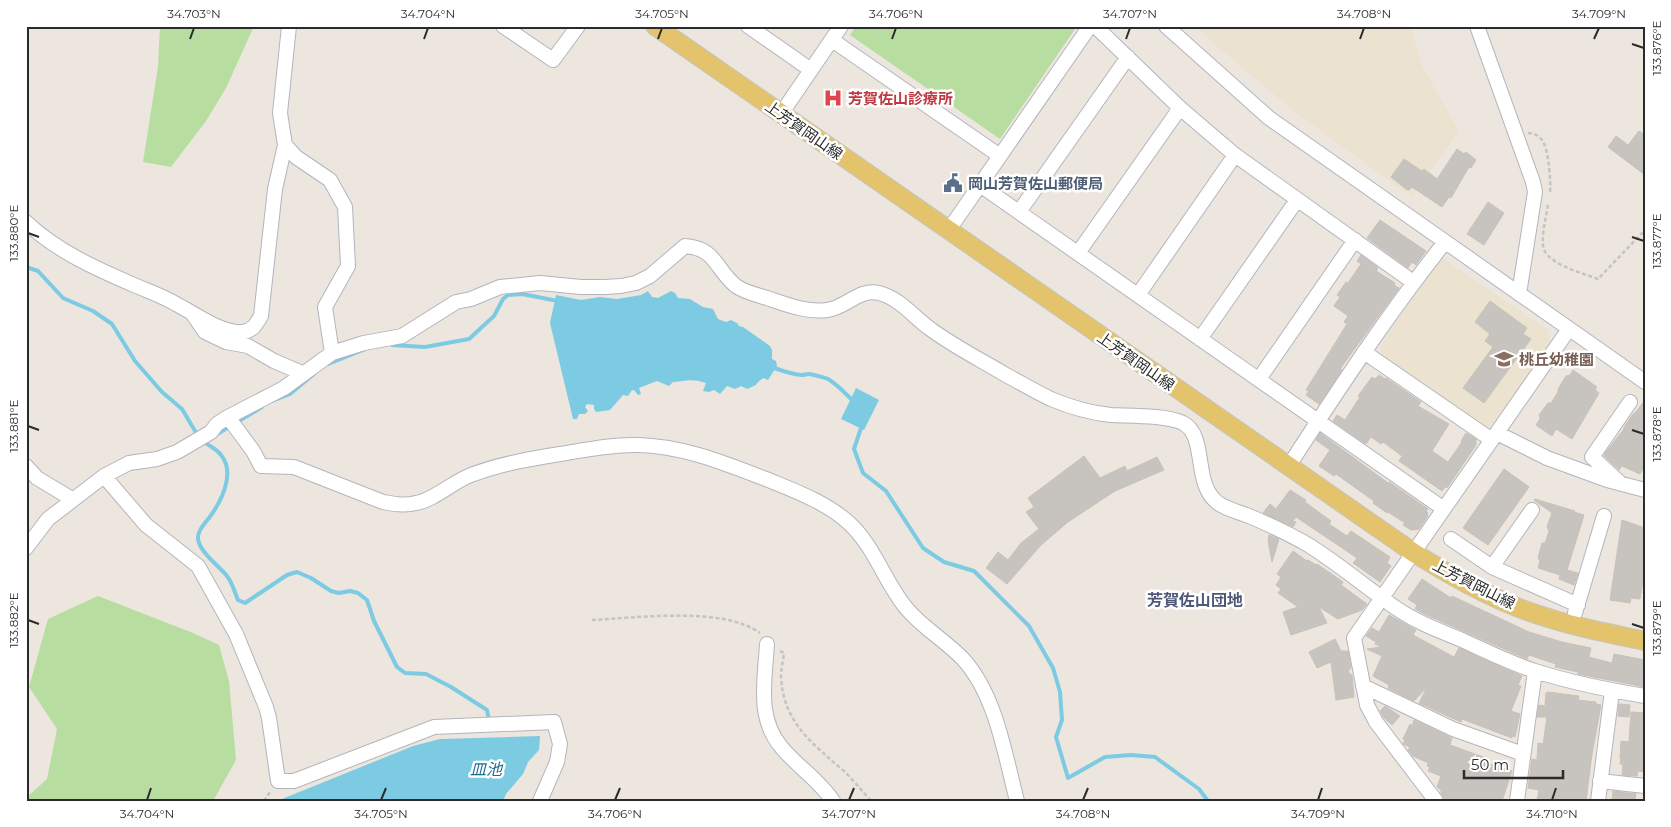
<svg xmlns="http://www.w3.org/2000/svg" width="1671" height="827" font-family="Montserrat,'Noto Sans JP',sans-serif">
<rect width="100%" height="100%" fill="#ece6df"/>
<path fill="#ebe2d0" d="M1195 26H1410L1422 66 1459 131 1412 197 1301 117 1234 61Z
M1441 257 1548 330 1550 342 1495 421 1490 425 1485 427 1385 358 1381 352 1380 346 1385 339Z"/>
<path fill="#b7dda1" d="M160 26H254L226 88 206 121 171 167 143 162 158 67Z
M856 26H1077L1000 139 850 35Z
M98 596 193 633 219 645 229 681 236 760 213 801H26V798L47 779 57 729 29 687 48 619Z"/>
<path fill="#7dcbe3" d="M648 291 652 297 658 298 671 291 675 293 678 298 690 299 703 307 713 309 718 319 726 322 731 320 737 323 739 326 743 327 770 346 772 350V359L776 361 777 366 768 380 763 378 757 383 756 385 747 389 741 386 735 389 727 386 720 394 714 390 709 392 703 391 706 383C691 378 687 381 673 382L669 386 657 381 639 388 641 394 638 395 635 391 632 390 628 396 623 395 610 410 596 412 594 409V405L587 404 585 407 588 411 585 414H579L577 419H573L550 323 556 295 581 300 600 297 617 299 641 295Z
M856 388 879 400 864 430 841 419Z
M540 736 539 750 528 762 523 774 506 794 503 801H277L413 746 440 739Z"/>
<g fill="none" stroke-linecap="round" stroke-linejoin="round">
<path stroke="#7dcbe3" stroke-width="4" d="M26 267 38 271 63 298 93 311 112 324 135 361 162 392 182 409 198 436
M392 345 425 347 469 339 494 316 503 299 508 295 522 294 558 301
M328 364 363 350
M771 367C780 370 791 374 801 375 806 375 805 374 809 374 811 374 826 378 828 379 838 385 845 393 854 402
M272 401 290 394 314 374
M862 425 854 449 863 473 886 491 923 548 944 562 974 571 1029 626 1053 668 1060 692 1062 720 1056 737 1068 778 1105 757 1131 755 1155 757 1199 789 1208 801
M214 436 262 407
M203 441C209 446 217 449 221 455 236 473 221 502 209 518 205 523 198 530 198 537 197 550 219 566 227 576 232 582 235 593 238 600L245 603 287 575 297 572 311 578 331 591 339 593 350 591 358 593 367 600 374 621 397 667 405 673 426 674 451 687 487 710 489 721"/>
</g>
<path fill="#c7c3be" stroke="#c7c2b9" d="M1639 131 1645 135V175L1608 147 1616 136 1628 145Z
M1457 149 1464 154 1466 152 1476 160 1471 168 1469 167 1451 198 1449 197 1442 207 1412 187 1409 190 1406 189 1391 177 1404 159 1422 171 1424 169 1437 179Z
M1488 202 1504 213 1484 245 1467 234Z
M1380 220 1426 251 1416 265 1412 262 1408 268 1367 238Z
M1361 255 1378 268 1376 271 1395 283 1394 285 1399 288 1340 369 1342 370 1319 404 1306 395 1309 391 1306 390 1347 324 1344 322 1348 316 1334 306 1340 297 1337 295 1346 282 1348 283 1361 264 1357 261Z
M1490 301 1527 328 1523 334 1531 339 1484 403 1463 388 1493 347 1485 341 1490 334 1475 322Z
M1573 370 1597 387 1595 390 1599 393 1572 439 1556 429 1552 436 1536 425 1540 419 1539 415 1548 403H1551L1558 392V389L1566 376 1570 375Z
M1379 375 1385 379 1386 378 1421 402 1418 406 1449 424 1432 451 1448 462 1462 442 1461 441 1466 433 1476 439V445L1447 488 1446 486 1442 491 1399 461 1402 456 1383 442 1381 444 1371 437 1366 444 1333 421 1337 415 1345 420 1360 397 1358 396 1372 377 1375 379Z
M1645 400V465L1640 474 1622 466 1619 470 1604 456 1605 453 1624 429V427L1633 414 1635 413Z
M1320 433 1388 483 1389 482 1428 509 1426 511 1428 513 1427 514 1428 516 1419 529 1411 530 1403 525 1405 523 1388 512 1387 513 1373 503 1374 501 1336 474 1334 476 1319 466 1330 450 1316 440Z
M1084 456 1100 478 1125 466 1127 471 1157 457 1164 470 1115 491 1068 522 1041 545 1007 584 986 568 998 552 1008 560 1021 543 1039 529 1026 512 1034 507 1028 498Z
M1504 469 1529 487 1488 545 1463 528Z
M1290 490 1306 500 1305 502 1331 521 1329 524 1347 536 1351 531 1390 557 1387 563 1391 566 1380 582 1353 563 1357 558 1296 517 1293 521 1296 522 1293 527 1263 513 1270 504 1276 509Z
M1535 499 1575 511 1574 512 1584 515 1567 570 1578 573 1574 585 1559 579 1560 575 1538 568 1540 561 1538 558 1542 543H1545L1549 531 1547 527 1552 513 1534 500Z
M1622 520 1645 528V569L1640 599 1631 598 1630 603 1610 600Z
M1269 535 1279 539 1272 562 1268 541Z
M1293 551 1307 561 1308 560 1316 565 1317 564 1343 582 1341 585 1367 604 1362 610 1338 619 1319 607 1327 623 1291 635 1283 612 1298 607 1278 593 1281 589 1276 585 1281 577 1277 574Z
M1422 579 1451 598 1452 596 1529 632 1562 642 1591 648 1589 657 1612 663 1614 654 1645 660V687L1578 674V672L1555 667 1556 664 1529 655 1527 659 1424 614 1415 609 1417 605 1408 599Z
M1389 615 1416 630 1413 635 1454 657 1459 648 1522 676 1518 685 1521 686 1511 711 1520 714 1515 737 1512 736V738L1462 719 1461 722 1419 703 1427 687 1414 701 1388 688 1389 685 1373 676 1382 656 1367 649 1381 647 1375 644 1376 642 1366 636 1372 628 1379 632Z
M1335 639 1341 651H1348L1351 667 1348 672 1352 675 1354 697 1336 700 1331 662 1317 668 1309 652Z
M1548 692 1579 696 1578 700 1596 702V704L1601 705 1592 754 1586 801H1537L1539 790 1528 788 1532 759 1537 760 1538 743 1543 744 1547 717H1537L1539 705 1545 706 1546 693Z
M1619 704 1630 705 1629 717 1618 716Z
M1385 706 1400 716 1392 725 1384 718 1380 711Z
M1631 712 1645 713 1644 772 1638 771 1637 776 1622 775 1623 764H1620L1621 759 1620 758 1621 741 1629 742Z
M1414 720 1452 738 1450 745 1486 758 1485 762 1512 771 1502 801H1445L1441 793V790L1437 787 1441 776 1428 771 1430 767 1427 766 1428 763 1413 756 1408 750 1410 747 1403 744 1405 740 1403 739 1410 724 1412 726Z
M1613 791 1636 794 1635 801H1612Z"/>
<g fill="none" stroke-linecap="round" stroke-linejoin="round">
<g stroke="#b3b5bd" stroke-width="16">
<path id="minor" d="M289 26 280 113 285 145 296 157 330 180 345 207 348 266 325 307 332 353
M503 26 553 60 578 26
M748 26 811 70
M1095 26 1180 108 1235 155 1413 282
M1166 26 1269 118 1645 382
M1477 26 1533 182 1535 192 1519 294
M832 40 1000 156
M781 114 841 26
M980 185 1444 509
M1019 212 1128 57
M26 222C56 251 97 269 134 285 148 291 163 296 176 304 194 313 222 334 242 332 252 332 257 323 261 316L275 189 285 145
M948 231 1090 26
M1078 253 1180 108
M1138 295 1235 155
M194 316 205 332 226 342 248 346 274 361 302 373
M1200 339 1297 200
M1364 352 1492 440
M1259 379 1355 240
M228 417 253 451 261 466 294 467 383 502C394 504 405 506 416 503 434 500 454 481 471 475 500 464 529 459 560 454 585 450 613 444 638 445 683 446 724 463 766 479 795 491 826 502 849 523 875 547 885 583 907 609 924 629 946 641 963 659 996 695 1005 755 1017 801
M1497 433 1547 458 1607 480 1645 490
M26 466 37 478 72 499
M1288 467C1338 390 1388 314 1445 242
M104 476 146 525 198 566 236 634 266 707 269 718 278 781H294L434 727 554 722 560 744 557 762 540 801
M1619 482 1592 457 1630 402
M1451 539 1492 567 1578 605
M26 548 48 519 104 476 129 463 157 459 177 452 211 432 217 424 228 417 284 388 332 353 364 343 402 336 456 302 471 299 500 287 540 283 581 287H605L621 286 636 283 650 276 685 246C716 248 715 269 736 286 744 292 757 295 767 298 785 304 807 313 827 310 846 308 859 288 879 293 899 298 913 316 929 328 953 346 981 360 1006 375 1021 383 1036 392 1051 399 1070 407 1090 413 1111 415 1130 416 1166 415 1183 423 1208 436 1192 484 1218 503 1226 509 1239 512 1249 516 1270 525 1290 534 1310 546 1340 565 1367 588 1396 608 1416 622 1440 631 1462 640 1486 651 1510 663 1535 671 1570 682 1608 690 1645 696
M1492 567 1532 510
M1575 613 1604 516
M767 644C765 680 756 718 782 748 798 767 819 780 833 801
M1363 686 1453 729 1523 754
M1600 781 1645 786
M1436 801 1376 722 1367 705 1354 638 1569 329
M1517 801 1535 671
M1598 801 1612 691"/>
</g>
<g stroke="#c4c4c4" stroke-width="20">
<path id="major" d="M655 26 1414 553C1452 576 1491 599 1533 613 1570 626 1607 633 1645 641"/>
</g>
<path stroke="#c4c4c4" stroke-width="2.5" stroke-dasharray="4 2.5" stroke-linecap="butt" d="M1528 133C1533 133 1538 135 1542 140 1549 149 1551 183 1550 194
M1548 205C1546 217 1542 232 1543 245 1544 264 1583 273 1598 279L1645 230
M592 620C636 618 723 606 760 633
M780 651 784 653C783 661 781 669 781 676 783 723 813 744 845 772 854 781 862 791 871 801
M264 801 270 792"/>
<use href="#minor" stroke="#fff" stroke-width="14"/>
<use href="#major" stroke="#e3c46d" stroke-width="18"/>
</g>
<path fill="none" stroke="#2b2b2b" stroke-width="2" d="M190 39 194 28M424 39 428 28M658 39 662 28M892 39 896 28M1126 39 1130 28M1360 39 1364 28M1594 39 1599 28M1632 44 1644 48M28 233 39 237M1632 237 1644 241M28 426 39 430M1632 430 1644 434M28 620 39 624M1632 624 1644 628M147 800 151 788M381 800 386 788M615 800 620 788M849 800 854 788M1083 800 1088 788M1318 800 1322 788M1552 800 1556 788"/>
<defs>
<g id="hospital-bare" transform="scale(1.5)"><path d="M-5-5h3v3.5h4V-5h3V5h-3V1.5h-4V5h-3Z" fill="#e0444e" stroke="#fff" stroke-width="2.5" paint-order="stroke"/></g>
<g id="civic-bare" transform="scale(1.5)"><path d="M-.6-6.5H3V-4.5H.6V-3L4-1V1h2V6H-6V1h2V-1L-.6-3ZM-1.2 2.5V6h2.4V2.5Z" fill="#5c6f8a" stroke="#fff" stroke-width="2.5" paint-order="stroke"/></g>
<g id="school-bare" transform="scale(1.5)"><path d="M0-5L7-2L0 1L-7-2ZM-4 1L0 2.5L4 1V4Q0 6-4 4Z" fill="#8d6e63" stroke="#fff" stroke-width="2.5" paint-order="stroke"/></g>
</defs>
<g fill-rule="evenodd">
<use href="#hospital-bare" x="833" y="98"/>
<use href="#civic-bare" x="953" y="183"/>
<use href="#school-bare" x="1504" y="359"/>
</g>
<g text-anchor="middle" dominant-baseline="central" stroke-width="5" stroke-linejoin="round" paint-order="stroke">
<g font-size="15" font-weight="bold" fill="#be3a42" stroke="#fff" text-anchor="start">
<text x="848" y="98">芳賀佐山診療所</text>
</g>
<g font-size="15" fill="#2b2b2b" stroke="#fff">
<text transform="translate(804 130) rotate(35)">上芳賀岡山線</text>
<text transform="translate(1136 361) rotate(35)">上芳賀岡山線</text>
<text transform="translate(1474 584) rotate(27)">上芳賀岡山線</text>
</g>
<g font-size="15" font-weight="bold" fill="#4e5e75" stroke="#fff" text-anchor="start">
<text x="968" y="183">岡山芳賀佐山郵便局</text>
</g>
<g font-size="15" font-weight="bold" fill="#785e54" stroke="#fff" text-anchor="start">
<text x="1519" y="359">桃丘幼稚園</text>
</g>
<g font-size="16" font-weight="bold" fill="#505878" stroke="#fff">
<text x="1195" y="600">芳賀佐山団地</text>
</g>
<g font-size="16" font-style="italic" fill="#1b6b90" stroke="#fff">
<text x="486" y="769">皿池</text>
</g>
</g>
<rect width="1671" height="827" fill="none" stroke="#ffffff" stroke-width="55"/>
<path d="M1464 770v8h99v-8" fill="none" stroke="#2b2b2b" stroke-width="2.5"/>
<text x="1471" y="770" font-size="15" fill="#2b2b2b" stroke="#ffffff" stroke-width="4" paint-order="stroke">50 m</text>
<rect x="28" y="28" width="1616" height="772" fill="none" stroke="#2b2b2b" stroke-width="2"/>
<g font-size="12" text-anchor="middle" fill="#2b2b2b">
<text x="194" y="18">34.703°N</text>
<text x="428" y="18">34.704°N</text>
<text x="662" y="18">34.705°N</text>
<text x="896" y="18">34.706°N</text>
<text x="1130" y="18">34.707°N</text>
<text x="1364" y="18">34.708°N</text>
<text x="1599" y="18">34.709°N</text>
<text transform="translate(1657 48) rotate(-90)" y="4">133.876°E</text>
<text transform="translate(14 233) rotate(-90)" y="4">133.880°E</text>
<text transform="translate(1657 241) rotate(-90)" y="4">133.877°E</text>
<text transform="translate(14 426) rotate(-90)" y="4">133.881°E</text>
<text transform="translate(1657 434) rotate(-90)" y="4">133.878°E</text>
<text transform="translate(14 620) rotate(-90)" y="4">133.882°E</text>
<text transform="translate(1657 628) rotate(-90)" y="4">133.879°E</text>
<text x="147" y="818">34.704°N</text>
<text x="381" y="818">34.705°N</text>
<text x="615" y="818">34.706°N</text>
<text x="849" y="818">34.707°N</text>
<text x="1083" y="818">34.708°N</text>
<text x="1318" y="818">34.709°N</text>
<text x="1552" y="818">34.710°N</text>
</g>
</svg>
